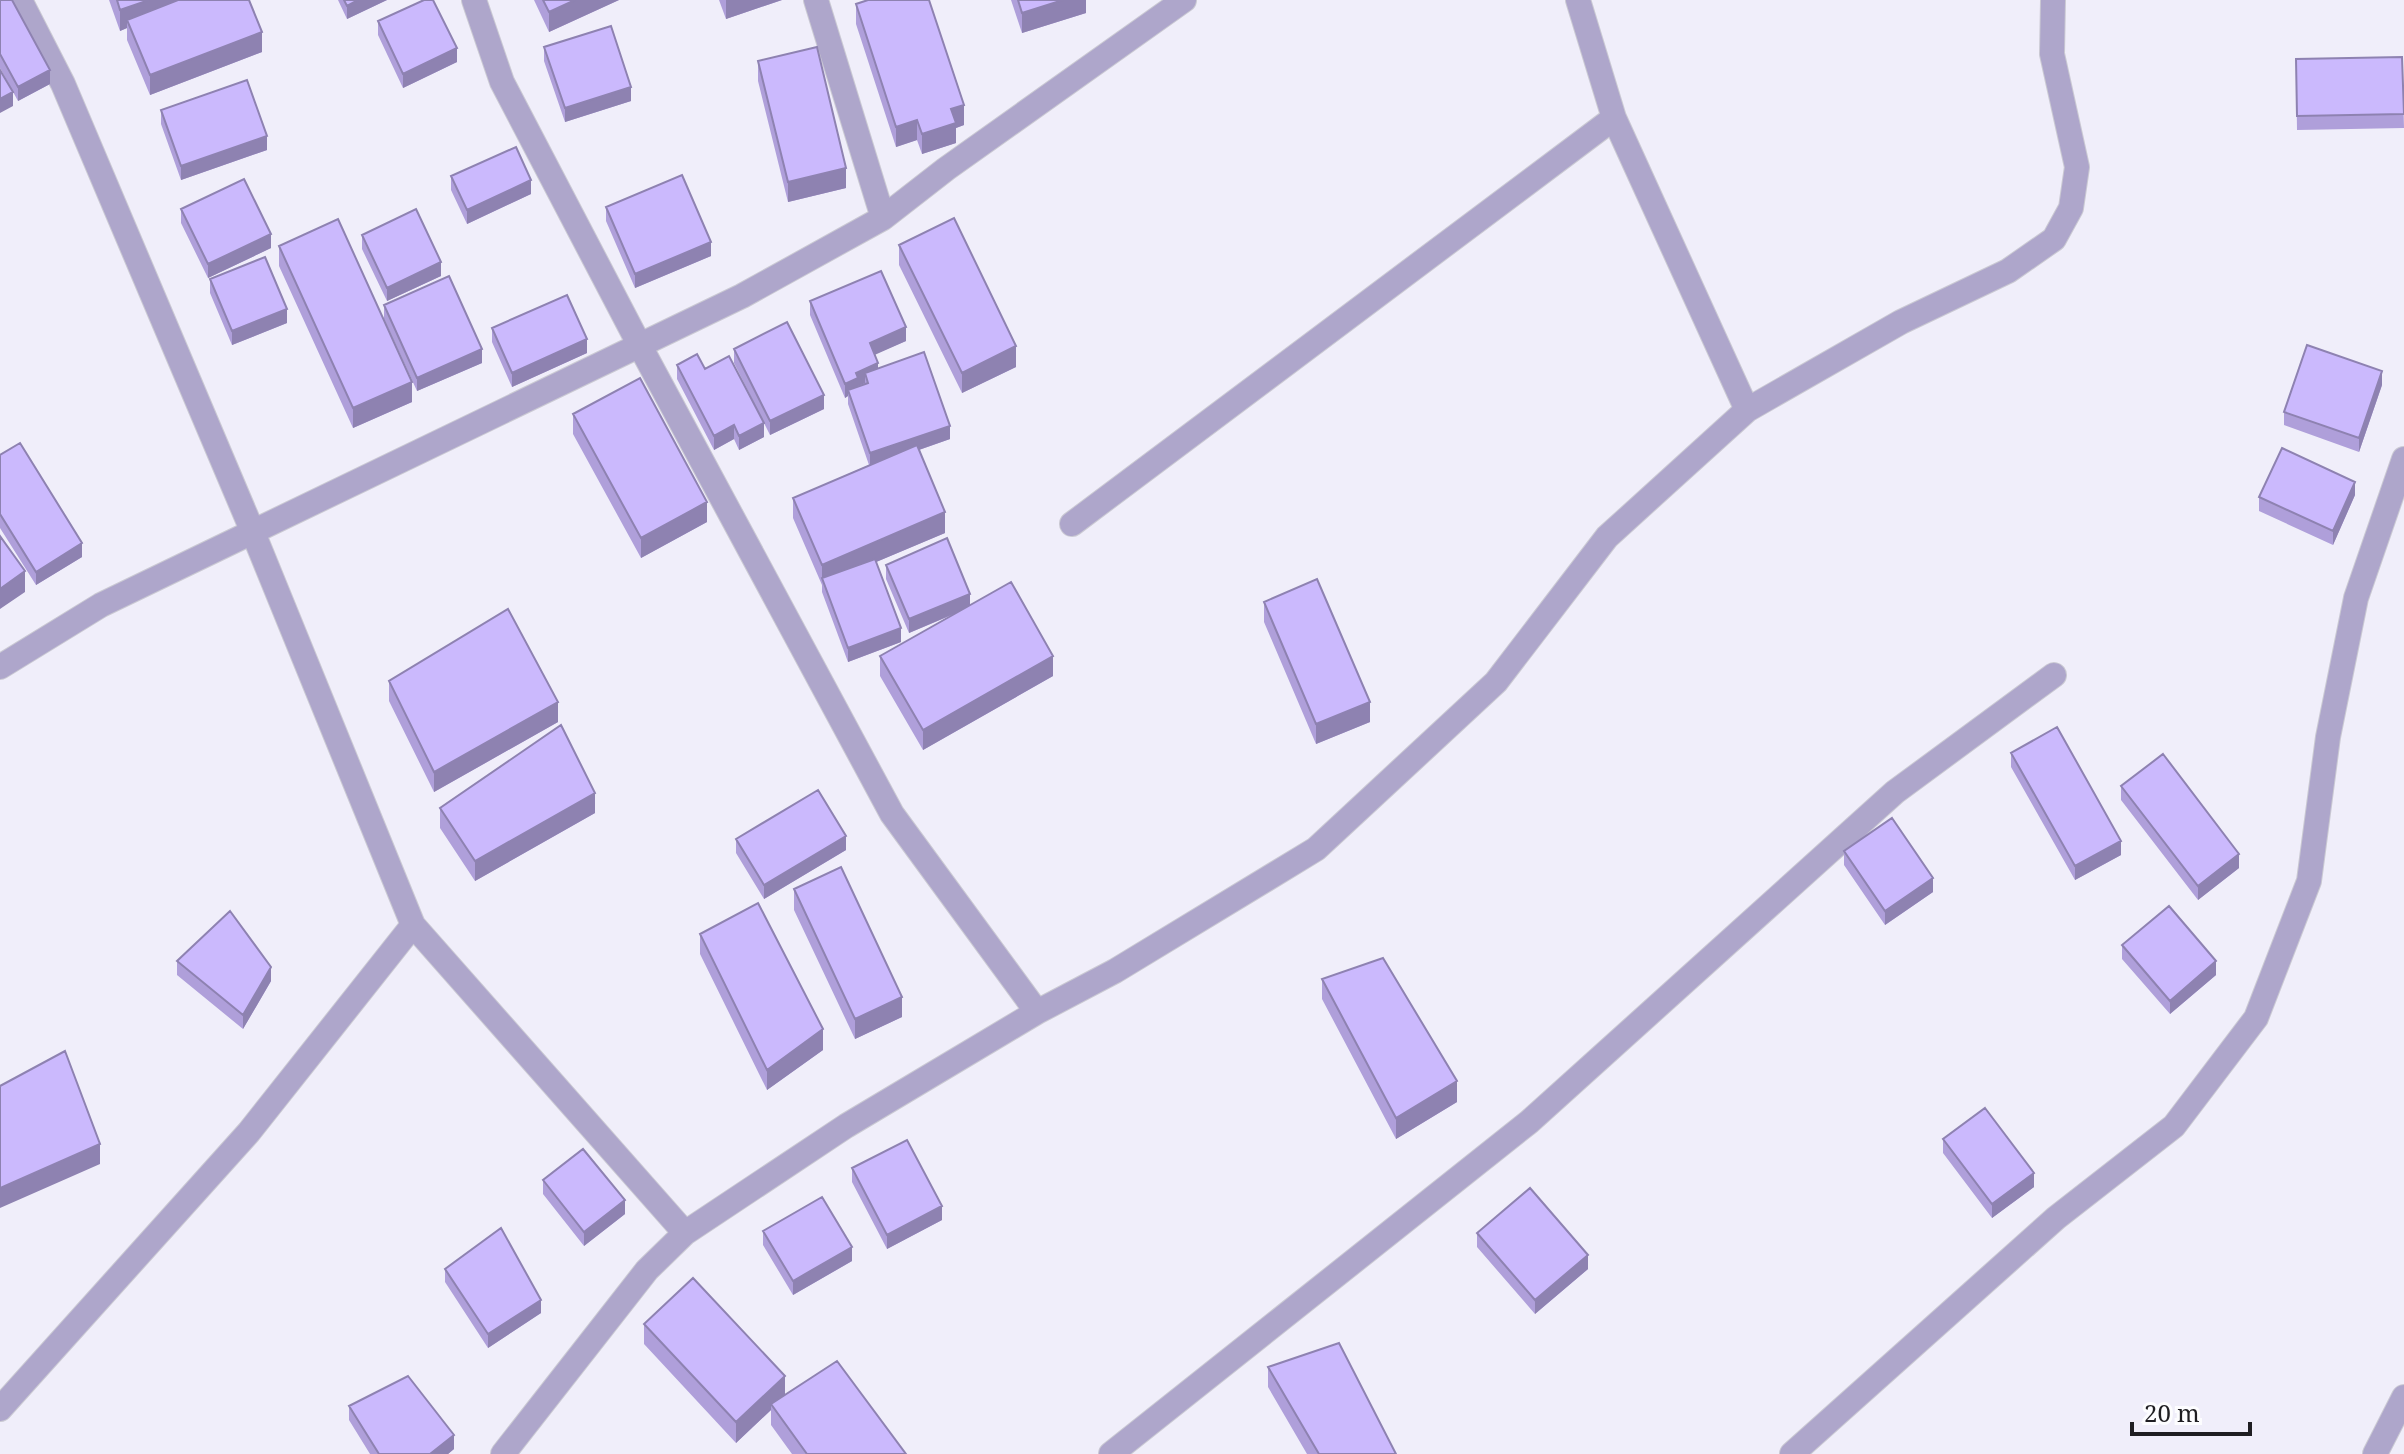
<svg xmlns="http://www.w3.org/2000/svg" width="2404" height="1454" font-family="'Noto Serif',serif">
<rect width="100%" height="100%" fill="#f0eefa"/>
<g fill="none" stroke-linecap="round" stroke-linejoin="round">
<g stroke="#cac9d3" stroke-width="26">
<path id="minor" d="M20 0 63 84 252 530 413 925 685 1233
M474 0 502 82 640 346 892 814 1037 1012
M816 0 883 218
M1578 0 1614 118 1747 410 1901 322 2008 271 2054 239 2071 208 2077 167 2052 54 2053 0
M1072 524 1614 118
M0 667 101 605 742 296 883 218 946 169 1184 0
M0 1409 249 1132 413 925
M503 1454 647 1270 685 1233 846 1126 1037 1012 1115 971 1316 849 1496 682 1607 537 1747 410
M1111 1454 1529 1122 1895 792 2054 675
M1792 1454 2056 1218 2174 1126 2256 1018 2309 881 2328 737 2356 598 2404 459
M2375 1454 2404 1397"/>
</g>
<use href="#minor" stroke="#aea6cb" stroke-width="24"/>
</g>
<path fill="#af9fda" d="M0 0 50 84 18 101 0 68Z
M109 0H249L262 52 150 95 127 40V28L120 31Z
M338 0H387L347 19Z
M534 0H619L549 32Z
M719 0H782L726 19Z
M1011 0H1086V13L1022 33Z
M856 4 964 125 956 128V143L922 154 917 140 896 147 856 24Z
M378 21 457 62 403 88 378 35Z
M544 47 631 101 565 122 544 61Z
M2402 57 2404 128 2297 130 2296 59Z
M758 61 846 188 788 202 758 81Z
M161 110 267 150 181 180 161 124Z
M451 176 531 194 467 224 451 190Z
M606 207 711 256 635 288 606 221Z
M181 209 271 248 208 278 181 223Z
M362 235 441 276 387 301 362 249Z
M899 245 1016 367 962 393 899 265Z
M279 246 412 402 353 428 279 266Z
M210 279 287 323 232 345 210 293Z
M810 301 906 341 875 354 878 368 950 439 919 450 945 533 876 562 901 642 848 662 822 592V585L793 518V498L869 465 848 404V396L845 398 810 315Z
M384 305 482 363 417 391 384 319Z
M492 328 587 353 512 387 492 342Z
M734 349 824 409 770 435 734 363Z
M677 365 705 369 764 437 739 450 734 439 714 450 677 379Z
M2382 385 2359 452 2284 425V412Z
M573 414 707 522 641 558 573 434Z
M0 455 82 557 36 585 0 528Z
M2355 495 2333 545 2259 511V497Z
M886 565 970 605 1053 676 923 750 880 676V656L952 615 909 633 886 579Z
M1264 602 1370 722 1316 744 1264 622Z
M389 681 558 722 434 792 389 701Z
M2011 753 2121 855 2075 880 2011 767Z
M2121 786 2239 868 2198 900 2121 800Z
M440 808 595 813 475 881 440 828Z
M736 839 846 850 764 899 736 853Z
M1844 851 1933 892 1885 925 1844 865Z
M794 889 902 1017 855 1039 794 910Z
M700 934 823 1050 767 1090 700 954Z
M2122 945 2216 975 2170 1014 2122 959Z
M177 961 271 981 243 1029 177 975Z
M1322 979 1457 1102 1396 1139 1322 999Z
M1943 1139 2034 1187 1992 1218 1943 1153Z
M852 1168 942 1220 887 1249 852 1182Z
M543 1180 625 1214 584 1246 543 1194Z
M763 1231 852 1261 793 1295 763 1245Z
M1477 1233 1588 1269 1535 1314 1477 1247Z
M445 1269 541 1313 488 1348 445 1282Z
M644 1324 785 1395 906 1454H792L771 1425V1410L736 1443 644 1344Z
M1268 1367 1396 1454H1307L1268 1387Z
M349 1406 454 1449 448 1454H370L349 1420Z"/>
<path fill="#8e82b1" d="M149 0H204L127 20V28L120 31V10Z
M358 0H387L347 19V6Z
M575 0H619L549 32V12Z
M726 0H782L726 19Z
M1063 0H1086V13L1022 33V13Z
M262 32V52L150 95V75Z
M457 48V62L403 88V74Z
M50 70V84L18 101V87Z
M631 87V101L565 122V108Z
M13 92V106L0 113V99Z
M964 105V125L956 128V143L922 154V134L951 109Z
M917 120V140L896 147V127Z
M267 136V150L181 180V166Z
M846 168V188L788 202V182Z
M531 180V194L467 224V210Z
M271 234V248L208 278V264Z
M711 242V256L635 288V274Z
M441 262V276L387 301V288Z
M287 309V323L232 345V331Z
M906 327V341L870 357V343Z
M587 339V353L512 387V373Z
M1016 346V367L962 393V373Z
M482 349V363L417 391V378Z
M878 363V377L865 373V383L858 386V392L848 390V396L845 398V384L856 373Z
M2382 371V385L2359 452V438Z
M412 382V402L353 428V408Z
M824 395V409L770 435V421Z
M764 423V437L739 450V436Z
M734 425V439L714 450V436Z
M950 426V439L870 467V453Z
M2355 482V495L2333 545V531Z
M707 502V522L641 558V538Z
M945 512V533L824 584 822 578V565Z
M82 543V557L36 585V572Z
M25 571V592L0 609V589Z
M970 594V607L909 633V619Z
M901 628V642L848 662V648Z
M1053 656V676L923 750V730Z
M558 702V722L434 792V772Z
M1370 702V722L1316 744V724Z
M595 793V813L475 881V861Z
M846 836V850L764 899V885Z
M2121 841V855L2075 880V866Z
M2239 854V868L2198 900V886Z
M1933 878V892L1885 925V911Z
M2216 961V975L2170 1014V1001Z
M271 967V981L243 1029V1015Z
M902 997V1017L855 1039V1019Z
M823 1029V1050L767 1090V1070Z
M1457 1081V1102L1396 1139V1118Z
M100 1144V1164L0 1208V1188Z
M2034 1173V1187L1992 1218V1204Z
M625 1200V1214L584 1246V1232Z
M942 1206V1220L887 1249V1235Z
M852 1247V1261L793 1295V1281Z
M1588 1255V1269L1535 1314V1300Z
M541 1300V1313L488 1348V1334Z
M785 1376V1396L771 1404V1410L736 1443V1422Z
M454 1435V1449L448 1454H430Z"/>
<path fill="#cbb9fd" stroke="#8e82b1" stroke-width="2" d="M0 0H12L50 70 18 87 0 54Z
M117 0H149L120 10Z
M178 0H249L262 32 150 75 127 20Z
M344 0H358L347 6Z
M424 0H433L457 48 403 74 378 21Z
M543 0H575L549 12Z
M868 0H929L964 105 951 109 956 123 922 134 917 120 896 127 856 4Z
M1018 0H1063L1022 13Z
M611 26 631 87 565 108 544 47Z
M817 47 846 168 788 182 758 61Z
M2402 57 2404 114 2297 116 2296 59Z
M0 70 13 92 0 99Z
M247 80 267 136 181 166 161 110Z
M516 147 531 180 467 210 451 176Z
M682 175 711 242 635 274 606 207Z
M244 179 271 234 208 264 181 209Z
M416 209 441 262 387 288 362 235Z
M954 218 1016 346 962 373 899 245Z
M338 219 412 382 353 408 279 246Z
M265 257 287 309 232 331 210 279Z
M881 271 906 327 870 343 878 363 856 373 858 378 845 384 810 301Z
M449 276 482 349 417 378 384 305Z
M567 295 587 339 512 373 492 328Z
M787 322 824 395 770 421 734 349Z
M2307 345 2382 371 2359 438 2284 412Z
M924 352 950 426 870 453 848 390 868 383 865 373Z
M697 354 705 369 729 356 764 423 739 436 734 425 714 436 677 365Z
M640 378 707 502 641 538 573 414Z
M20 443 82 543 36 572 0 514V455Z
M917 445 945 512 822 565 793 498Z
M2282 448 2355 482 2333 531 2259 497Z
M0 536 25 571 0 589Z
M947 538 970 594 909 619 886 565Z
M875 559 901 628 848 648 822 578Z
M1317 579 1370 702 1316 724 1264 602Z
M1011 582 1053 656 923 730 880 656Z
M508 609 558 702 434 772 389 681Z
M561 725 595 793 475 861 440 808Z
M2057 727 2121 841 2075 866 2011 753Z
M2163 754 2239 854 2198 886 2121 786Z
M818 790 846 836 764 885 736 839Z
M1892 818 1933 878 1885 911 1844 851Z
M841 867 902 997 855 1019 794 889Z
M758 903 823 1029 767 1070 700 934Z
M2169 906 2216 961 2170 1001 2122 945Z
M230 911 271 967 243 1015 177 961Z
M1383 958 1457 1081 1396 1118 1322 979Z
M65 1051 100 1144 0 1188V1086Z
M1985 1108 2034 1173 1992 1204 1943 1139Z
M907 1140 942 1206 887 1235 852 1168Z
M583 1149 625 1200 584 1232 543 1180Z
M1530 1188 1588 1255 1535 1300 1477 1233Z
M822 1197 852 1247 793 1281 763 1231Z
M501 1228 541 1300 488 1334 445 1269Z
M693 1278 785 1376 736 1422 644 1324Z
M1339 1343 1396 1454H1319L1268 1367Z
M837 1361 906 1454H807L771 1404Z
M408 1376 454 1435 430 1454H379L349 1406Z"/>
<path d="M2132 1422v12h118v-12" fill="none" stroke="#1f1e22" stroke-width="4"/>
<text x="2144" y="1422" font-size="24" fill="#1f1e22" stroke="#fdfdff" stroke-width="6" paint-order="stroke">20 m</text>
</svg>
